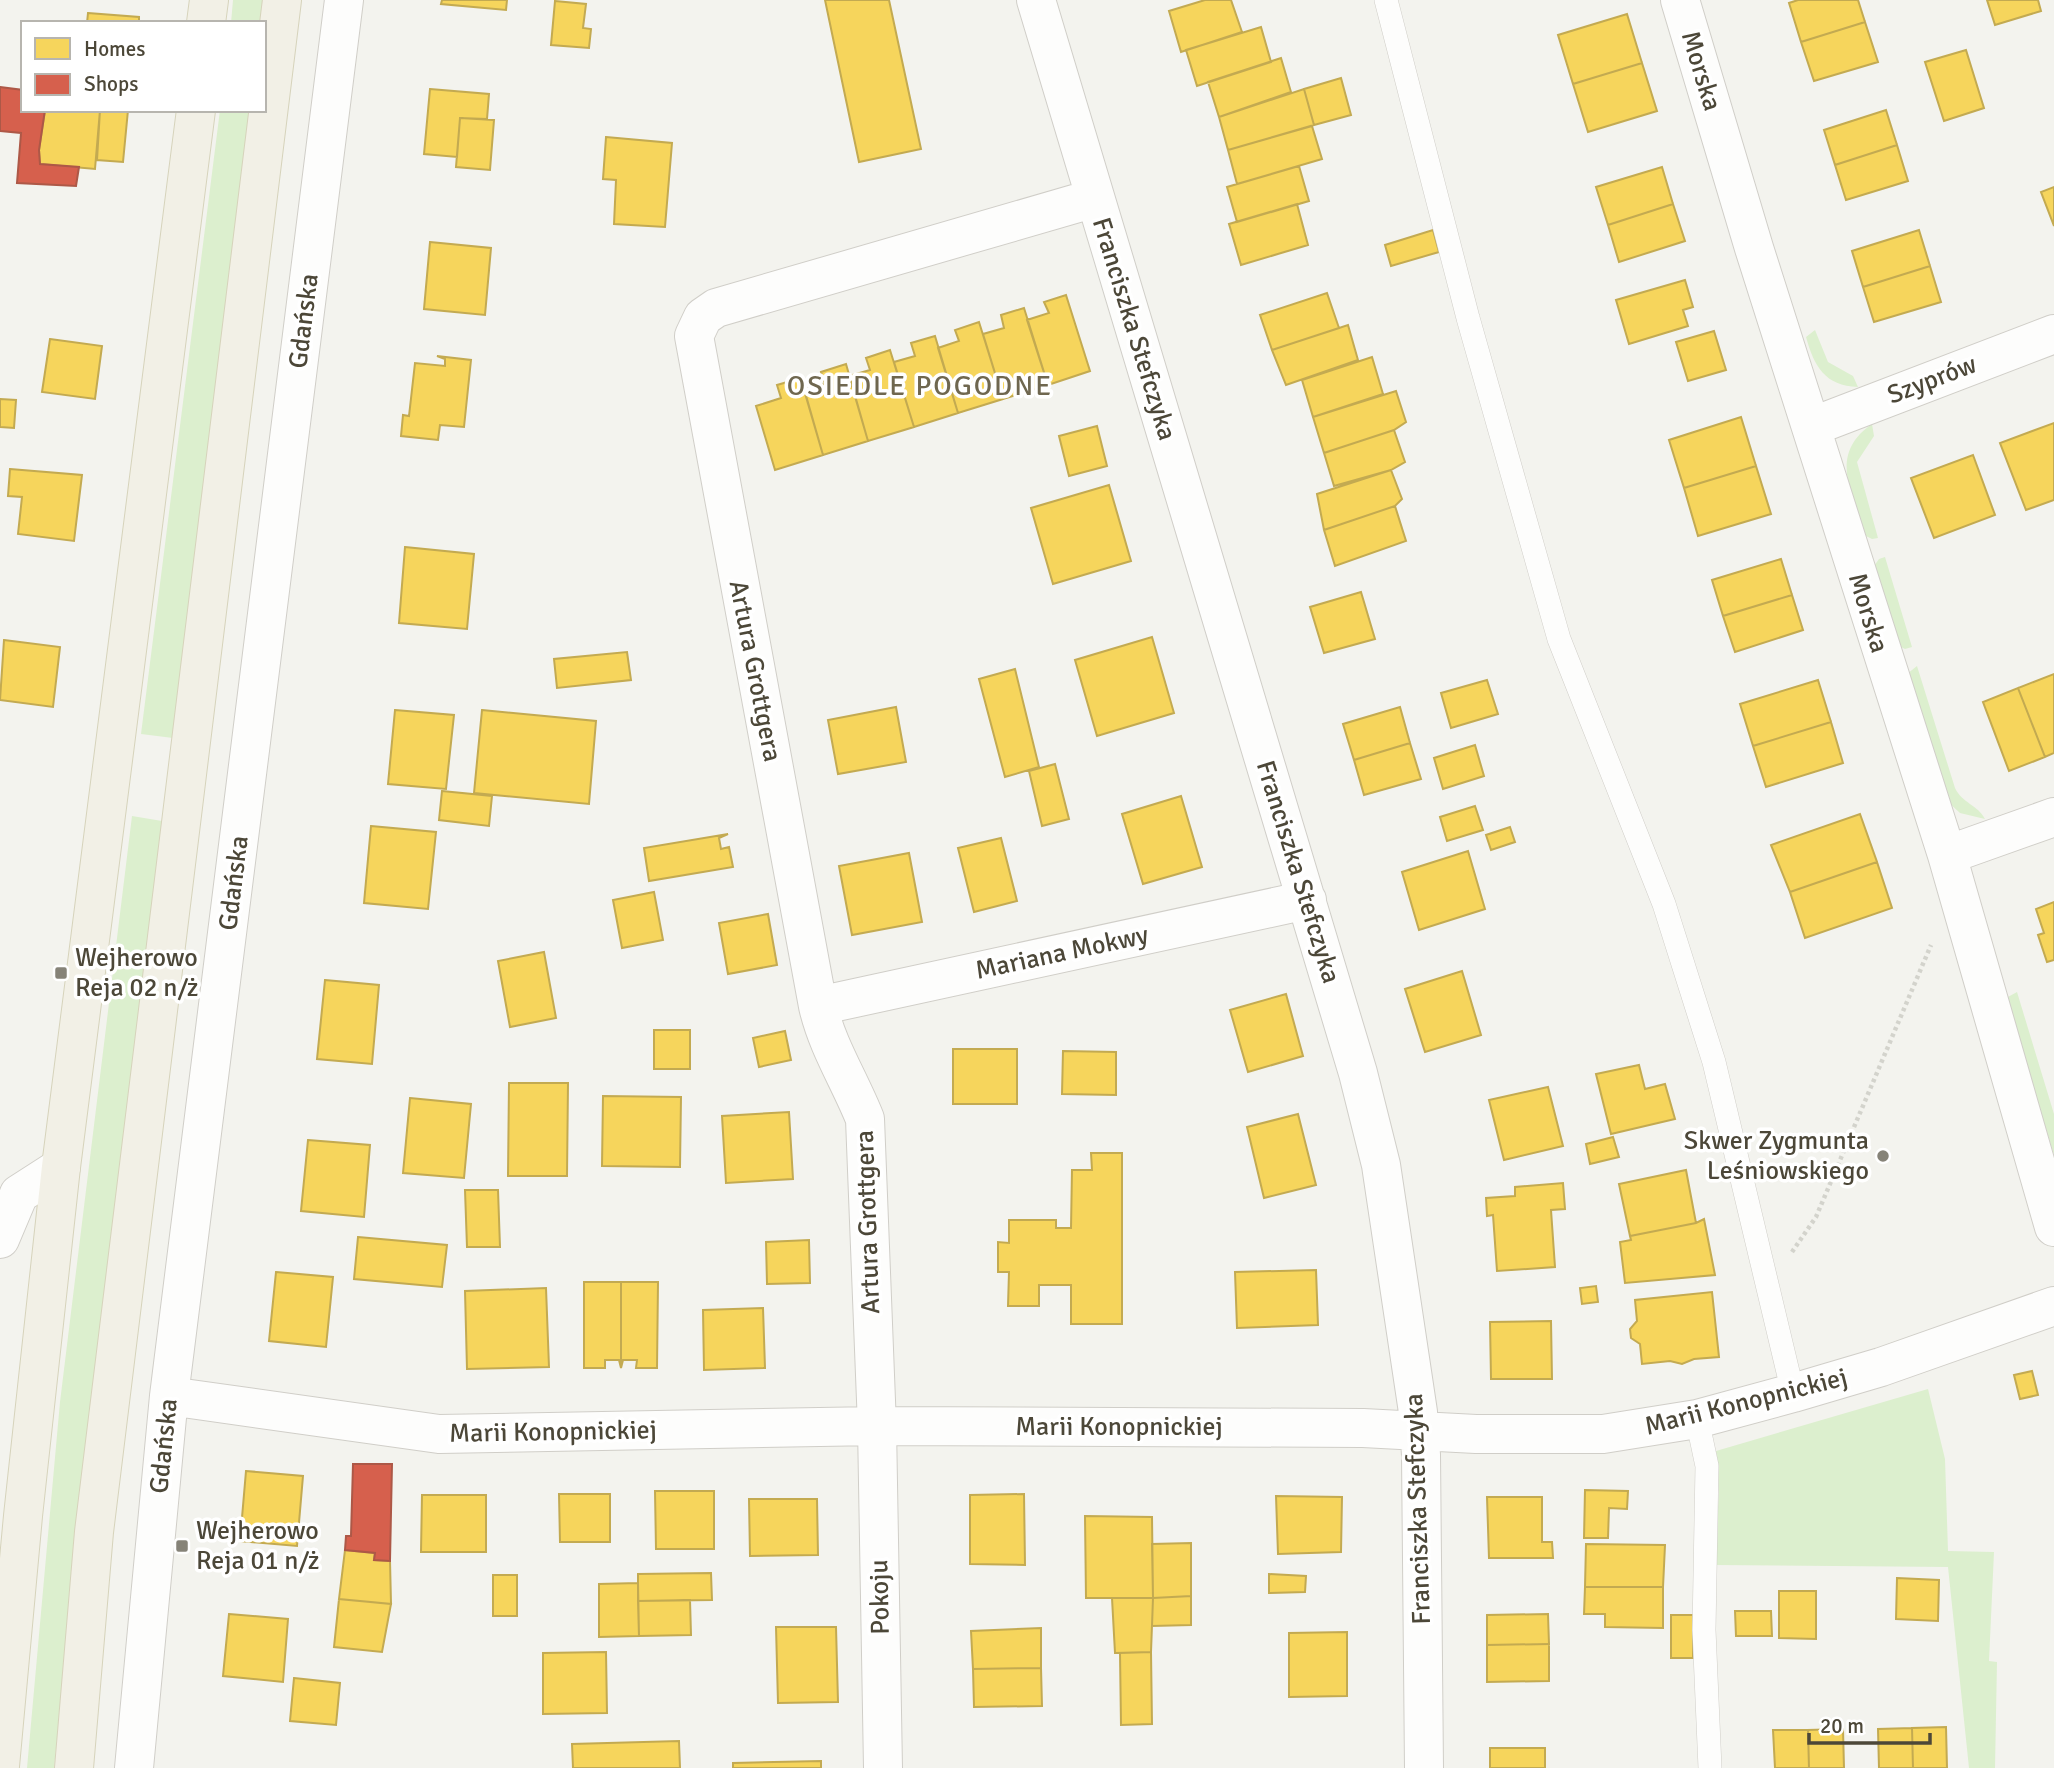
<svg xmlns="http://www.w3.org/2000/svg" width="2054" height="1768" font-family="Signika,sans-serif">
<rect width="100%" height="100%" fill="#f3f3ee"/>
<path fill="#dcefce" d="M233 0H265L262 23H231Z
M220 110H251L173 738 141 734Z
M1815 330 1828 362 1853 376 1858 387C1825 386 1814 366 1806 337Z
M1872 424 1874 436 1857 462 1878 538 1872 539 1866 536C1853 494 1827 455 1872 424Z
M1885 557 1912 647 1905 649 1899 646 1874 566 1879 559Z
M1917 666 1955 788C1962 803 1978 805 1985 819L1960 813 1948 802 1907 674Z
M132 816 162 821 100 1326 54 1768H27L60 1402Z
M2017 992 2054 1114V1155L2006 998Z
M1928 1389 1945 1459 1948 1551 1994 1552 1989 1661 1997 1662 1995 1768H1969L1948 1567 1714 1565 1719 1493 1716 1451Z"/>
<path fill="#f6d55c" stroke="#c3aa51" stroke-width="2" d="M442 0H507L506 10 441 4Z
M825 0H889L921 149 859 162Z
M1205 0H1231L1242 32 1181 52 1169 11Z
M1798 0H1858L1865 22 1801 42 1789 3Z
M1987 0H2038L2041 11 1995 25Z
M555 1 586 4 583 28 591 29 589 48 551 45Z
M88 13 139 17V23H87Z
M1627 14 1642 63 1573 84 1558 35Z
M1865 22 1878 62 1814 81 1801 42Z
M1261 27 1271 62 1197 86 1186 50Z
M1966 50 1984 108 1944 121 1925 62Z
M1281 58 1291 92 1219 117 1208 82Z
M1642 63 1657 111 1588 132 1573 84Z
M1341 78 1351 115 1314 125 1304 89Z
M430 89 489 94 487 119 460 118 457 157 424 154Z
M1304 89 1314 125 1228 150 1219 117Z
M45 110H100L95 169 40 164 39 150Z
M100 110H128L123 162 97 160Z
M1886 110 1897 145 1835 165 1824 130Z
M460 118 494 120 490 170 456 167Z
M1312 126 1322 159 1237 184 1228 150Z
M606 137 672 143 665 227 614 224 616 180 603 179Z
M1897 145 1908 181 1846 200 1835 165Z
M1299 166 1309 201 1237 222 1227 187Z
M1662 167 1673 204 1608 225 1596 187Z
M2054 187V226L2041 192Z
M1297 204 1308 245 1241 265 1229 224Z
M1673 204 1685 241 1619 262 1608 225Z
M1433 230 1439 252 1391 266 1385 245Z
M1919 230 1930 266 1863 287 1852 251Z
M430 242 491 248 485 315 424 309Z
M1930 266 1941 302 1874 322 1863 287Z
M1685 280 1693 307 1683 310 1688 326 1629 344 1616 300Z
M1327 293 1339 328 1272 350 1260 315Z
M1066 295 1090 371 1048 385 1027 320 1049 313 1044 302Z
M1024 308 1048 385 1003 399 983 334 1004 328 1001 315Z
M979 322 1003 399 958 413 938 348 959 341 955 330Z
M1348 325 1358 360 1286 385 1272 350Z
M1714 331 1726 370 1688 381 1676 342Z
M935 336 958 413 914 427 894 362 915 356 911 343Z
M50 339 102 346 95 399 42 392Z
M890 350 914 427 868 441 849 376 870 370 866 358Z
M437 356 471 360 464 427 440 425 438 440 401 436 403 415 409 416 415 363 445 366V359Z
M1372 357 1383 394 1313 417 1302 380Z
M846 364 868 441 823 455 804 390 825 384 821 372Z
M801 378 823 455 775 470 756 406 781 398 777 385Z
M1396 391 1406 422 1394 430 1324 453 1313 417Z
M0 399 16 400 14 428 0 427Z
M1741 417 1756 466 1684 488 1669 440Z
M2054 423V500L2026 510 2000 443Z
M1097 426 1107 466 1069 476 1059 436Z
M1394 430 1405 462 1391 470 1334 486 1324 453Z
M1973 455 1995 515 1934 538 1911 478Z
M1756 466 1771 514 1698 536 1684 488Z
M10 469 82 475 74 541 18 534 22 497 8 496Z
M1391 470 1402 499 1395 506 1324 530 1317 494Z
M1109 485 1131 561 1053 584 1031 508Z
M1395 506 1406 541 1335 566 1324 530Z
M405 547 474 554 467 629 399 623Z
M1781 559 1792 595 1723 616 1712 580Z
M1361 592 1375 639 1324 653 1310 607Z
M1792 595 1803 630 1735 652 1723 616Z
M1152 637 1174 713 1097 736 1075 660Z
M4 640 60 647 53 707 0 700Z
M627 652 631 680 557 688 554 659Z
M1015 669 1039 767 1005 777 979 679Z
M2054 674V753L2045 757 2018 688Z
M1487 680 1498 714 1451 728 1441 693Z
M1818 680 1831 722 1753 746 1740 704Z
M2018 688 2045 757 2009 771 1983 702Z
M896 707 906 762 838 774 828 720Z
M1400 707 1410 743 1354 760 1343 724Z
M395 710 454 715 446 789 388 784Z
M482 710 596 721 589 804 474 793Z
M1831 722 1843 763 1766 787 1753 746Z
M1410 743 1421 779 1364 795 1354 760Z
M1475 745 1484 776 1443 789 1434 758Z
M1055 764 1069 819 1042 826 1029 771Z
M442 791 492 796 489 826 439 820Z
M1181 796 1202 867 1143 884 1122 814Z
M1475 806 1483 830 1447 841 1440 817Z
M1860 814 1877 862 1790 892 1771 845Z
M371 826 436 832 428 909 364 903Z
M1510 827 1515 842 1491 850 1486 835Z
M728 834 719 838 721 849 729 847 733 867 649 881 644 848Z
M1001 838 1017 901 974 912 958 848Z
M1468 851 1485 909 1419 930 1402 872Z
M909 853 922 922 852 935 839 866Z
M1877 862 1892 908 1805 938 1790 892Z
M654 892 663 940 622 948 613 900Z
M2054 902V960L2047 962 2038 935 2044 933 2036 909Z
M768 914 777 965 728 974 719 923Z
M544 952 556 1018 510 1027 498 961Z
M1462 971 1481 1035 1425 1052 1405 989Z
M325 980 379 985 372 1064 317 1059Z
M1286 994 1303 1056 1248 1072 1230 1010Z
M654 1030H690V1069H654Z
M785 1031 791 1060 759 1067 753 1038Z
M953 1049H1017V1104H953Z
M1063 1051 1116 1052V1095L1062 1094Z
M1639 1065 1645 1089 1665 1084 1675 1119 1611 1134 1596 1074Z
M509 1083H568L567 1176H508Z
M1548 1087 1563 1146 1504 1160 1489 1100Z
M603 1096 681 1097 680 1167 602 1166Z
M410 1098 471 1104 464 1178 403 1173Z
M789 1112 793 1179 726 1183 722 1116Z
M1298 1114 1316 1185 1264 1198 1247 1127Z
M1613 1137 1619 1157 1590 1164 1586 1144Z
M308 1140 370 1145 364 1217 301 1211Z
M1091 1153H1122V1324H1071V1285H1039V1306H1008L1009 1272H998V1242L1009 1243V1220H1056V1228H1071L1072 1170H1092Z
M1686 1170 1696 1223 1630 1236 1619 1184Z
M1563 1183 1565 1209 1551 1210 1555 1267 1497 1271 1493 1215 1487 1216 1486 1198 1515 1196V1187Z
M465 1190H498L500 1247H467Z
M1704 1219 1715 1275 1625 1283 1620 1242 1631 1240 1630 1236 1696 1223Z
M358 1237 447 1245 442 1287 354 1279Z
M809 1240 810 1283 767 1284 766 1242Z
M1316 1270 1318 1325 1237 1328 1235 1272Z
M276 1272 333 1277 326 1347 269 1341Z
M584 1282H621V1368L619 1360H605V1368H584Z
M621 1282H658L657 1368H636L637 1360H623L621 1368Z
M1596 1286 1598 1302 1582 1304 1580 1288Z
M546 1288 549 1367 467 1369 465 1291Z
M1712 1292 1719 1357 1694 1359 1682 1364 1670 1361 1642 1364 1640 1344 1631 1338 1630 1329 1637 1321 1635 1300Z
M763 1308 765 1368 704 1370 703 1310Z
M1551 1321 1552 1379H1491L1490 1322Z
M2032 1371 2038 1395 2020 1399 2014 1375Z
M246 1471 303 1476 297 1546 240 1541Z
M1585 1490 1628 1491 1627 1509 1609 1508 1608 1538H1584Z
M655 1491H714V1549H656Z
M559 1494H610V1542H560Z
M1024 1494 1025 1565 970 1564V1495Z
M422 1495H486V1552H421Z
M1276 1496 1342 1497 1341 1552 1278 1554Z
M1487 1497H1542V1542H1552L1553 1558H1489Z
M749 1499H817L818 1555 750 1556Z
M1085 1516 1152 1517 1153 1598H1086Z
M1191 1543V1596L1153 1598 1152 1544Z
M1586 1544 1665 1545 1663 1587H1585Z
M345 1550 375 1553 374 1560 390 1561 391 1604 339 1599Z
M711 1573 712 1600 638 1601V1574Z
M1269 1574 1306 1576 1305 1592 1269 1593Z
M493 1575H517V1616H493Z
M1897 1578 1939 1580 1938 1621 1896 1619Z
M638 1583 639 1636 599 1637V1584Z
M1585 1587H1663V1628L1605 1627V1614H1584Z
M1779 1591H1816V1639L1779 1638Z
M1191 1596V1625L1152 1626 1153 1598Z
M1112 1598H1153L1151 1652 1115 1653Z
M339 1599 391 1604 382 1652 334 1647Z
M690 1600 691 1635 639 1636 638 1601Z
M1735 1611H1771L1772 1636H1736Z
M229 1614 288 1619 283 1682 223 1676Z
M1548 1614 1549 1644 1487 1645V1615Z
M1671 1615H1693V1658H1671Z
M776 1627H836L838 1702 778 1703Z
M1041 1628V1668L973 1669 971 1631Z
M1347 1632V1696L1289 1697V1633Z
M1549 1644V1681L1487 1682V1645Z
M606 1652 607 1713 543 1714V1653Z
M1151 1652 1152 1724 1121 1725 1120 1653Z
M1041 1668 1042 1706 974 1707 973 1669Z
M294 1678 340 1683 336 1725 290 1721Z
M1946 1727 1947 1768H1913L1912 1728Z
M1912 1728 1913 1768H1879L1878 1729Z
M1843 1729 1844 1768H1809L1808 1730Z
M1773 1730H1808L1809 1768H1775Z
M679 1741 680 1768H573L572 1744Z
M1490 1748H1545V1768H1490Z
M821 1761V1768H733V1763Z"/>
<path fill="#d6604d" stroke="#ad5847" stroke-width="2" d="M0 87 23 90V110H45L39 150 40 164 79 167 76 186 17 183 21 133 0 131Z
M353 1464H392L390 1561 374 1560 375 1553 345 1550 346 1536H351Z"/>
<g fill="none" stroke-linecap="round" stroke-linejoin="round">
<g stroke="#d0cec8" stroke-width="24">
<path id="service" d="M1386 0 1468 318 1559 639 1664 904 1714 1062 1793 1393
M1697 1419 1707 1466 1704 1630 1710 1768"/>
</g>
<g stroke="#d0cec8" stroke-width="40">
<path id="minor" d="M1036 0 1358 1073 1381 1165 1418 1412 1421 1455 1424 1768
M1680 0 1754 248 1947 855 2054 1227
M1811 427 2054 334
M1947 855 2054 817
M818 1006 1307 900
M0 1239 19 1194 61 1167
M169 1396 439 1434 877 1426 1363 1428 1476 1434H1603L1697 1419 1793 1393 1881 1367 2054 1306
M134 1768 169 1396 344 0
M883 1768 877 1426 865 1119C850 1081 827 1046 818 1006L694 336 703 317 716 308 1095 198"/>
</g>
<g stroke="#d6d3bb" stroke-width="40">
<path id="primary" d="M206 23 209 0
M0 1766 23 1516 61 1167 196 110
M74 1768 94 1532 282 0"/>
</g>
<path stroke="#d3d3cc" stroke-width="4.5" stroke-dasharray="3.5 3.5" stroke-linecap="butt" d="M1792 1252 1816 1217 1931 945"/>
<use href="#service" stroke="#fdfdfc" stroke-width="23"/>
<use href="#minor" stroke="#fdfdfc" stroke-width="38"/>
<use href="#primary" stroke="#f2f0e6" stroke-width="38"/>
</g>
<g fill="#868378" stroke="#fff" stroke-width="2.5">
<rect x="54" y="966" width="14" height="14" rx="3.5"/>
<circle cx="1883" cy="1156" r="7"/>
<rect x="175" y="1539" width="14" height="14" rx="3.5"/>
</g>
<g text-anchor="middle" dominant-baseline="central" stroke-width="7" stroke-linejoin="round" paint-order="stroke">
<g font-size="26" fill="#4c4738" stroke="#fff">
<text transform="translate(1701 71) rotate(73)">Morska</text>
<text transform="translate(304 321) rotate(-83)">Gdańska</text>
<text transform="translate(1134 329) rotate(73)">Franciszka Stefczyka</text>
<text transform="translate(1932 380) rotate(-21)">Szyprów</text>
<text transform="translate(1868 613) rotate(73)">Morska</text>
<text transform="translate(755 671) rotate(79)">Artura Grottgera</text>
<text transform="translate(1298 872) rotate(73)">Franciszka Stefczyka</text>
<text transform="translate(234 883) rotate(-83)">Gdańska</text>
<text transform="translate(1062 953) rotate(-12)">Mariana Mokwy</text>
<text transform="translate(868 1222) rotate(-92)">Artura Grottgera</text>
<text transform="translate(1746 1402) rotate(-14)">Marii Konopnickiej</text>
<text x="1119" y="1427">Marii Konopnickiej</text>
<text transform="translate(553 1432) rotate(-1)">Marii Konopnickiej</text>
<text transform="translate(164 1446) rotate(-84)">Gdańska</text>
<text transform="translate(1418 1509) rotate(-92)">Franciszka Stefczyka</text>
<text transform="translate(880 1597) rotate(-91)">Pokoju</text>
</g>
<g font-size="26" fill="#4c4738" stroke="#fff" text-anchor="start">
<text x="75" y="958">Wejherowo<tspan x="75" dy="30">Reja 02 n/ż</tspan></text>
<text x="1869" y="1141" text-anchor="end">Skwer Zygmunta<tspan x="1869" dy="30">Leśniowskiego</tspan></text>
<text x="196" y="1531">Wejherowo<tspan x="196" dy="30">Reja 01 n/ż</tspan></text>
</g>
<g font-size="28" letter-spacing="2" fill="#6f674f" stroke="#fff">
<text x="920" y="386">OSIEDLE POGODNE</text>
</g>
</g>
<rect x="21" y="21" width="245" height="91" fill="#ffffff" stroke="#b7b5af" stroke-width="2"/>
<rect x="35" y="38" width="35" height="21" fill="#f6d55c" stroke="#b7b5af" stroke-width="2"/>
<text x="84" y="56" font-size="21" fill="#4c4738">Homes</text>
<rect x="35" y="74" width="35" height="21" fill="#d6604d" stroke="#b7b5af" stroke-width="2"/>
<text x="84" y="91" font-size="21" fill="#4c4738">Shops</text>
<path d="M1809 1733v10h121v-10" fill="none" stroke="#4c4738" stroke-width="3.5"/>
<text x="1820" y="1733" font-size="21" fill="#4c4738" stroke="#ffffff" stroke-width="5" paint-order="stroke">20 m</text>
</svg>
